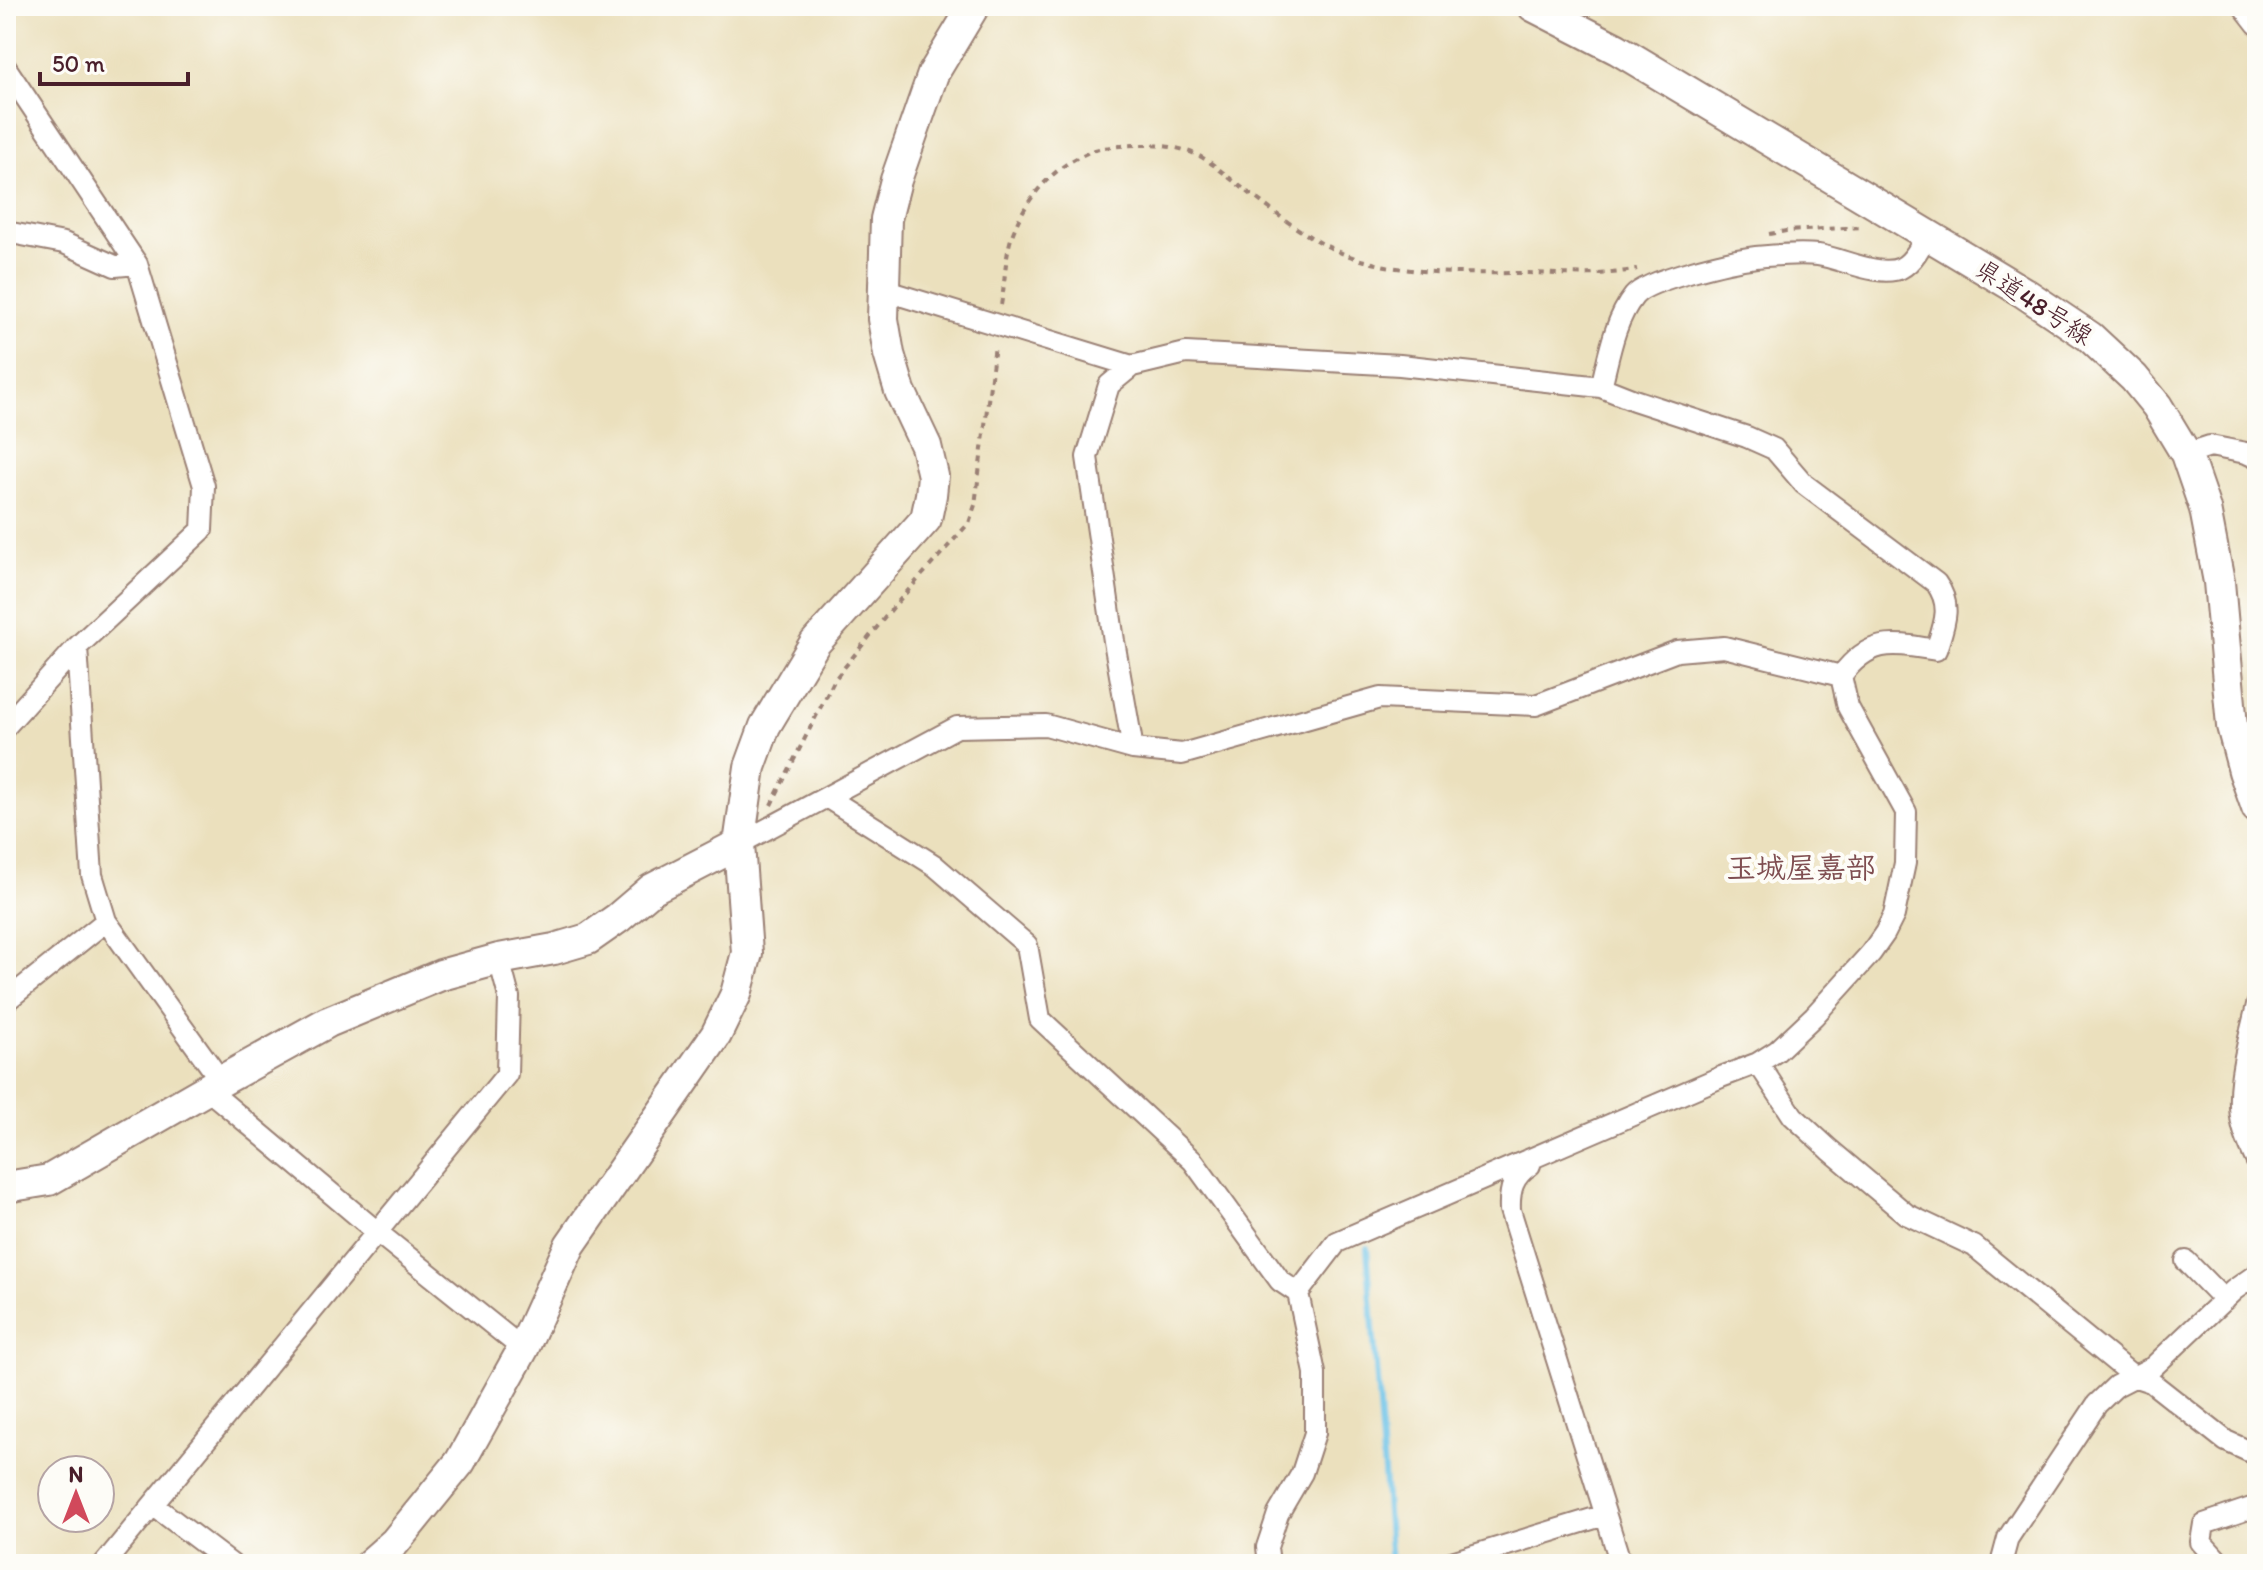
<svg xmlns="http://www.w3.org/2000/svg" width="2263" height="1570" font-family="Itim,'Klee One',sans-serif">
<rect width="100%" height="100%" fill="#fdfcf7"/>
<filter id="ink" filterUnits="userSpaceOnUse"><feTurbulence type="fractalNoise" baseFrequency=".0125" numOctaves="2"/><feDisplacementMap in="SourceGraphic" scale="16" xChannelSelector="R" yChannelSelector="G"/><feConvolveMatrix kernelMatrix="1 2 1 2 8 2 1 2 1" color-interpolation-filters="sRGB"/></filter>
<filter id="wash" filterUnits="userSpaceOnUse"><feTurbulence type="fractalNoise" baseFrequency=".006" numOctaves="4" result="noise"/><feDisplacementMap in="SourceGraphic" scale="32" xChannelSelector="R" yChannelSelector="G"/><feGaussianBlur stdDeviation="1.8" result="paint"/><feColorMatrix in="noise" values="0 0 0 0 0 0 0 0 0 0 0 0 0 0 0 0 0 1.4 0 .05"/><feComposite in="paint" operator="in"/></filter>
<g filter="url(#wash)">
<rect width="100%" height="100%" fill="#ebe0bd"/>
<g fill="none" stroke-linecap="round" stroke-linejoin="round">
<path stroke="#6bc2e8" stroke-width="6" d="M1367 1248 1391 1564"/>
</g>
</g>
<g filter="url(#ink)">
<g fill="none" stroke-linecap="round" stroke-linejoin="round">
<g stroke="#9a8074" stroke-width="24">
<path id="street" d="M2243 6 2257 24
M6 68 137 264 204 486 202 530 77 647 6 726
M6 232 64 243 115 266 137 264
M885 277 893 293 1132 366
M1601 387C1609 356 1614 321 1634 296 1648 279 1732 260 1756 257 1775 255 1799 253 1818 255 1841 258 1879 278 1901 268 1913 262 1921 246 1927 234
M2186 454 2210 446 2246 453 2257 458
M77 647 92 875 106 921 221 1081
M1133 749 1114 641 1087 457 1109 385 1132 366 1186 353 1400 365 1601 387 1634 400 1747 437 1774 449 1804 484 1936 583C1953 606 1944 625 1936 650 1893 643 1870 637 1841 676L1848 707 1906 812 1905 863 1894 915 1885 933 1871 953 1814 1016 1777 1051 1758 1063 1721 1077 1337 1242 1298 1293
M828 798 934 865 1027 945 1040 1019 1193 1161 1280 1281 1298 1293 1315 1373V1433L1302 1473 1278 1514 1267 1547 1269 1564
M739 844 957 727 1046 725 1133 749 1182 754 1380 698 1536 705 1677 651 1724 647 1841 676
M6 1001 106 921
M2257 1005C2249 1041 2233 1090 2243 1127 2246 1139 2252 1151 2257 1162
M1758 1063 1793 1116 1830 1150 1906 1214 1974 1246 2133 1376 2151 1382 2226 1441 2257 1455
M207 1089 377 1232 523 1349
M1530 1165C1513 1176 1509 1190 1510 1210L1621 1564
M2186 1261 2224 1300
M153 1505 231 1564
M104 1564 507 1074 509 997 499 959
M1445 1564 1605 1515
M2001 1564 2008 1538 2097 1404 2116 1386 2153 1367 2234 1290 2257 1274
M2221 1564 2201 1542 2204 1524 2257 1506"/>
</g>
<g stroke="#9a8074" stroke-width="34">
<path id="secondary" d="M1533 6 1617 49 2023 292 2090 337 2134 378 2157 406 2186 454 2205 509 2219 582 2232 726 2244 771 2257 808
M6 1187 49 1180 221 1081 328 1022 441 975 499 959 554 949 588 939 618 918 652 889 739 844
M370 1564 395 1542 460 1462 523 1349 570 1245 716 1035 736 994 747 953 739 844 750 767 765 726 815 643 926 519 931 495 933 476 926 446 900 391 889 354 883 319 886 219 896 180 933 74 974 6"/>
</g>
<path stroke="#9a8074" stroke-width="4" stroke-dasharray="6 6" stroke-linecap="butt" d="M1769 234 1786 231 1864 227
M1001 305C1006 279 1004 253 1015 228 1029 193 1059 162 1095 150 1110 146 1128 145 1144 145 1162 145 1180 147 1197 155 1211 161 1224 174 1236 183 1276 213 1316 248 1365 261 1418 276 1474 273 1528 273 1565 274 1600 277 1637 269
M771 805 835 679 895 605 969 523 975 505 995 345"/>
<use href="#street" stroke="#fff" stroke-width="20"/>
<use href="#secondary" stroke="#fff" stroke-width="30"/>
</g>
</g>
<g text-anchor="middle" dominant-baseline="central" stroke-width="8" stroke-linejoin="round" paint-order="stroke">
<g font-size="26" fill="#4a1f2b" stroke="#fdfcf7">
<text transform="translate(2034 302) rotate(33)">県道48号線</text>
</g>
<g font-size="30" font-weight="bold" fill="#7f4e51" stroke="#fdfcf7">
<text x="1801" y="867">玉城屋嘉部</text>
</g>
</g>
<rect width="2263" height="1570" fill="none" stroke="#fdfcf7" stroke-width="32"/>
<g transform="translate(76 1494)"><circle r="38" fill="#fdfcf7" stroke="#b5a4a5" stroke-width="2"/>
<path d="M0-6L14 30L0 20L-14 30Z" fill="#d1495b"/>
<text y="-12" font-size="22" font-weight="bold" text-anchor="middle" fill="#4a1f2b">N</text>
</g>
<path d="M40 72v12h148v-12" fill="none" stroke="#4a1f2b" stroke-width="4"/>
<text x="52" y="72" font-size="24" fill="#4a1f2b" stroke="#fdfcf7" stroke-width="6" paint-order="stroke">50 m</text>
</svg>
